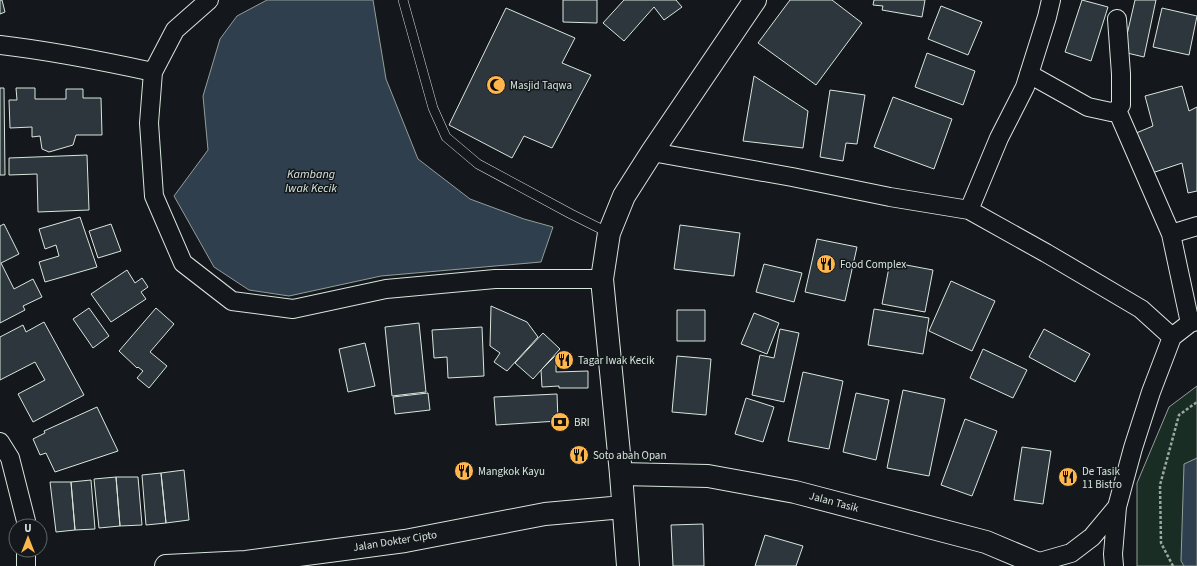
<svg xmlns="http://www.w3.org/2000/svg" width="1197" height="566" font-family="'Source Sans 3',sans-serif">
<rect width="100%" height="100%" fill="#14181c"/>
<path fill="#1a2d24" stroke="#939e99" d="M1197 386V566H1137V483L1169 407Z"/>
<path fill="#2f3f4d" stroke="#939e99" d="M267 0H373L386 79 418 159 470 199 524 219 553 227 541 262 381 276 289 296 249 290 214 267 174 196 208 150 203 96 220 39 237 16Z
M1197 458V566H1184L1181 561 1184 464Z"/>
<path fill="#2c363c" stroke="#d8e6dc" d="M0 0H2L5 12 0 14Z
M563 0H597V23L563 22Z
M624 0H676L682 7 664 20 654 7 624 41 603 23Z
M790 0H832L862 23 816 85 758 43Z
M874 0H925L922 17 882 10 883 6 873 5Z
M1082 0 1108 7 1091 61 1065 52Z
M1135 0H1156L1144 57 1123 52Z
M941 6 982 22 968 55 928 39Z
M506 8 575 38 562 63 591 75 552 148 524 136 512 158 449 125Z
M1162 8 1197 16 1189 55 1153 47Z
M927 53 975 71 963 105 915 87Z
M754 76 808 111 803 148 743 141Z
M1182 86 1189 111 1197 107V191L1188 193 1182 163 1146 175 1129 136 1153 126 1145 96Z
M0 88H4L5 175H0Z
M16 88H35V99H66V89H83V98H101L102 135H76L73 145 49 152 42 149 40 136 32 137V127L10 128 9 100H17Z
M830 90 865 95 857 144 846 143 843 161 820 157Z
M893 97 952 119 934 169 874 147Z
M87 155 89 210 38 212 37 174 9 175V158Z
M80 217 97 267 45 282 39 262 59 256 56 245 45 249 39 229Z
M4 224 19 254 1 263 14 289 33 279 42 297 23 306 25 310 0 323V226Z
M111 224 121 251 98 258 89 231Z
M680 225 740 233 734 276 674 269Z
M817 239 857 247 845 301 805 292Z
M890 262 933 270 925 312 882 304Z
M764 264 802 273 794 302 756 292Z
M127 270 135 283 142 278 148 287 141 292 146 299 111 322 91 294Z
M951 281 995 301 972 351 929 331Z
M491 306 527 322 538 337 507 371 494 362 500 353 490 346Z
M89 308 109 336 93 348 73 319Z
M156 308 174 324 150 352 167 366 149 388 137 378 143 371 138 367 137 368 119 351Z
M874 309 929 318 923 354 868 345Z
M677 310H705V341H677Z
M754 313 779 323 767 354 741 344Z
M44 322 84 395 33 422 18 394 45 380 35 362 0 380V337L23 325 26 332Z
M419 323 426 392 392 396 385 327Z
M482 327 484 376 448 378 447 357 434 358 432 330Z
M780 329 799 333 784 402 752 395 760 355 774 358Z
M1044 329 1090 354 1075 382 1029 357Z
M543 333 560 349 533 379 515 363Z
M365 343 375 386 348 392 339 349Z
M983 349 1027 370 1013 398 970 378Z
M556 355V372L588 371V388H559V386L542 387 541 370Z
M677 356 711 359 706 415 672 412Z
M803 372 843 381 829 449 788 441Z
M903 390 945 399 929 476 887 468Z
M428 393 430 410 395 414 393 397Z
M856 393 889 400 876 460 843 452Z
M557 394 558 421 496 425 494 397Z
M746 398 774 407 763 442 735 434Z
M97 407 118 451 55 472 46 453 40 455 33 439 45 433 44 431Z
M965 419 997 431 972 496 941 485Z
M1022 447 1051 451 1043 504 1014 500Z
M184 470 189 520 166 523 161 473Z
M161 473 166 523 146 525 142 475Z
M116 477H138L142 525 120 526Z
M116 477 120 526 99 528 94 479Z
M91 480 95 529 75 530 71 482Z
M50 482H71L75 530 56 532Z
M703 524 704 566H673L671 525Z
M765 535 803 546 796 566H755Z"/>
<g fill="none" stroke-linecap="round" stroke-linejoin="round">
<g stroke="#d8e6dc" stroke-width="10">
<path id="service" d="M403 0 433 108 446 137 478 164 571 214 609 233"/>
</g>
<g stroke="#d8e6dc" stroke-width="20">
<path id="minor" d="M209 0 175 30 153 72 149 123 154 196 183 263 232 301 293 309 386 289 495 279H602
M0 45C52 51 102 61 153 72
M1029 74 1088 107 1111 112 1117 110 1121 105V74L1117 19
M1117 110 1171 234
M652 152 792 177 890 197 969 210 1046 253 1141 309 1172 337
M969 210 999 138 1025 87 1047 17 1051 0
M1190 323 1171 234 1197 226
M0 442 10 458 26 521V526
M1036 563 1071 553 1092 537 1117 507 1133 448 1151 392 1172 337 1190 323 1197 321
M26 566V550
M1114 566 1113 554 1117 507"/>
</g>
<g stroke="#d8e6dc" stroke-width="24">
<path id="tertiary" d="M621 474 628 566
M166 566 246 562 405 541 545 514 623 507"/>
</g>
<g stroke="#d8e6dc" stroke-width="24">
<path id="primary" d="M755 0 652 152 624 196 609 233 602 279 621 474 708 476 795 492 986 542 1036 563 1040 566"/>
</g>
<path stroke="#9da8a2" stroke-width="2.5" stroke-dasharray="3 2" stroke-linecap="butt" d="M1173 566 1161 543 1160 485 1179 415 1197 402"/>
<use href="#service" stroke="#14181c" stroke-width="9"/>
<use href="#minor" stroke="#14181c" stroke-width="18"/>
<use href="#tertiary" stroke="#14181c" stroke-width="22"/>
<use href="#primary" stroke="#14181c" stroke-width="22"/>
</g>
<defs>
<g id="mosque-disc" transform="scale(1)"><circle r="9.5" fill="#ffb74d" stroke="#14181c"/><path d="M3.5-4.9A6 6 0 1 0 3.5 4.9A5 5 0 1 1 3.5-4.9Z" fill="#111"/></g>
<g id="restaurant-disc" transform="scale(1)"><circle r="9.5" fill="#ffb74d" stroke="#14181c"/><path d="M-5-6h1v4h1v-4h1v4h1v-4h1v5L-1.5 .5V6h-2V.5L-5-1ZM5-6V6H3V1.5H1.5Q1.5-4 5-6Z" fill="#111"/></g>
<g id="bank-disc" transform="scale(1)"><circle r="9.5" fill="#ffb74d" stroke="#14181c"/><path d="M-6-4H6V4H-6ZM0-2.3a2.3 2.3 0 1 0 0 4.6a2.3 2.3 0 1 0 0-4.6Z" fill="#111"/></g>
</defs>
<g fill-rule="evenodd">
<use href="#mosque-disc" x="496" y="85"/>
<use href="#restaurant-disc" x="826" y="264"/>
<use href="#restaurant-disc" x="564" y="360"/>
<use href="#bank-disc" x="560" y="422"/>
<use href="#restaurant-disc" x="579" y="455"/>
<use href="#restaurant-disc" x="464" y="471"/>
<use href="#restaurant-disc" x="1068" y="477"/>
</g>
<g text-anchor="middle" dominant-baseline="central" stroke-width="3" stroke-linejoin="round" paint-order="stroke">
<g font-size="11" fill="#d8e6dc" stroke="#14181c" text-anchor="start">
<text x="510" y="85">Masjid Taqwa</text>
<text x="840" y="264">Food Complex</text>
<text x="578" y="360">Tagar Iwak Kecik</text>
<text x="574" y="422">BRI</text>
<text x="593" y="455">Soto abah Opan</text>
<text x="478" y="471">Mangkok Kayu</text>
<text x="1082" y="471">De Tasik<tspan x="1082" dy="13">11 Bistro</tspan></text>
</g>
<g font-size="11" fill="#d8e6dc" stroke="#14181c">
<text transform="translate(834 502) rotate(15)">Jalan Tasik</text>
<text transform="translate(395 541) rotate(-9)">Jalan Dokter Cipto</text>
</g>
<g font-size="12" font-style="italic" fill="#d8e6dc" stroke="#14181c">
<text x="311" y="174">Kambang<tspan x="311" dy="14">Iwak Kecik</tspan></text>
</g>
</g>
<g transform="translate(28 538)"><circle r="19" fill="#14181c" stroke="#626a69"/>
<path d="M0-3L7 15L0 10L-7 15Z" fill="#ffb74d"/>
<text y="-6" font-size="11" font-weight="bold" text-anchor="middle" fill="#d8e6dc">U</text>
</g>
</svg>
